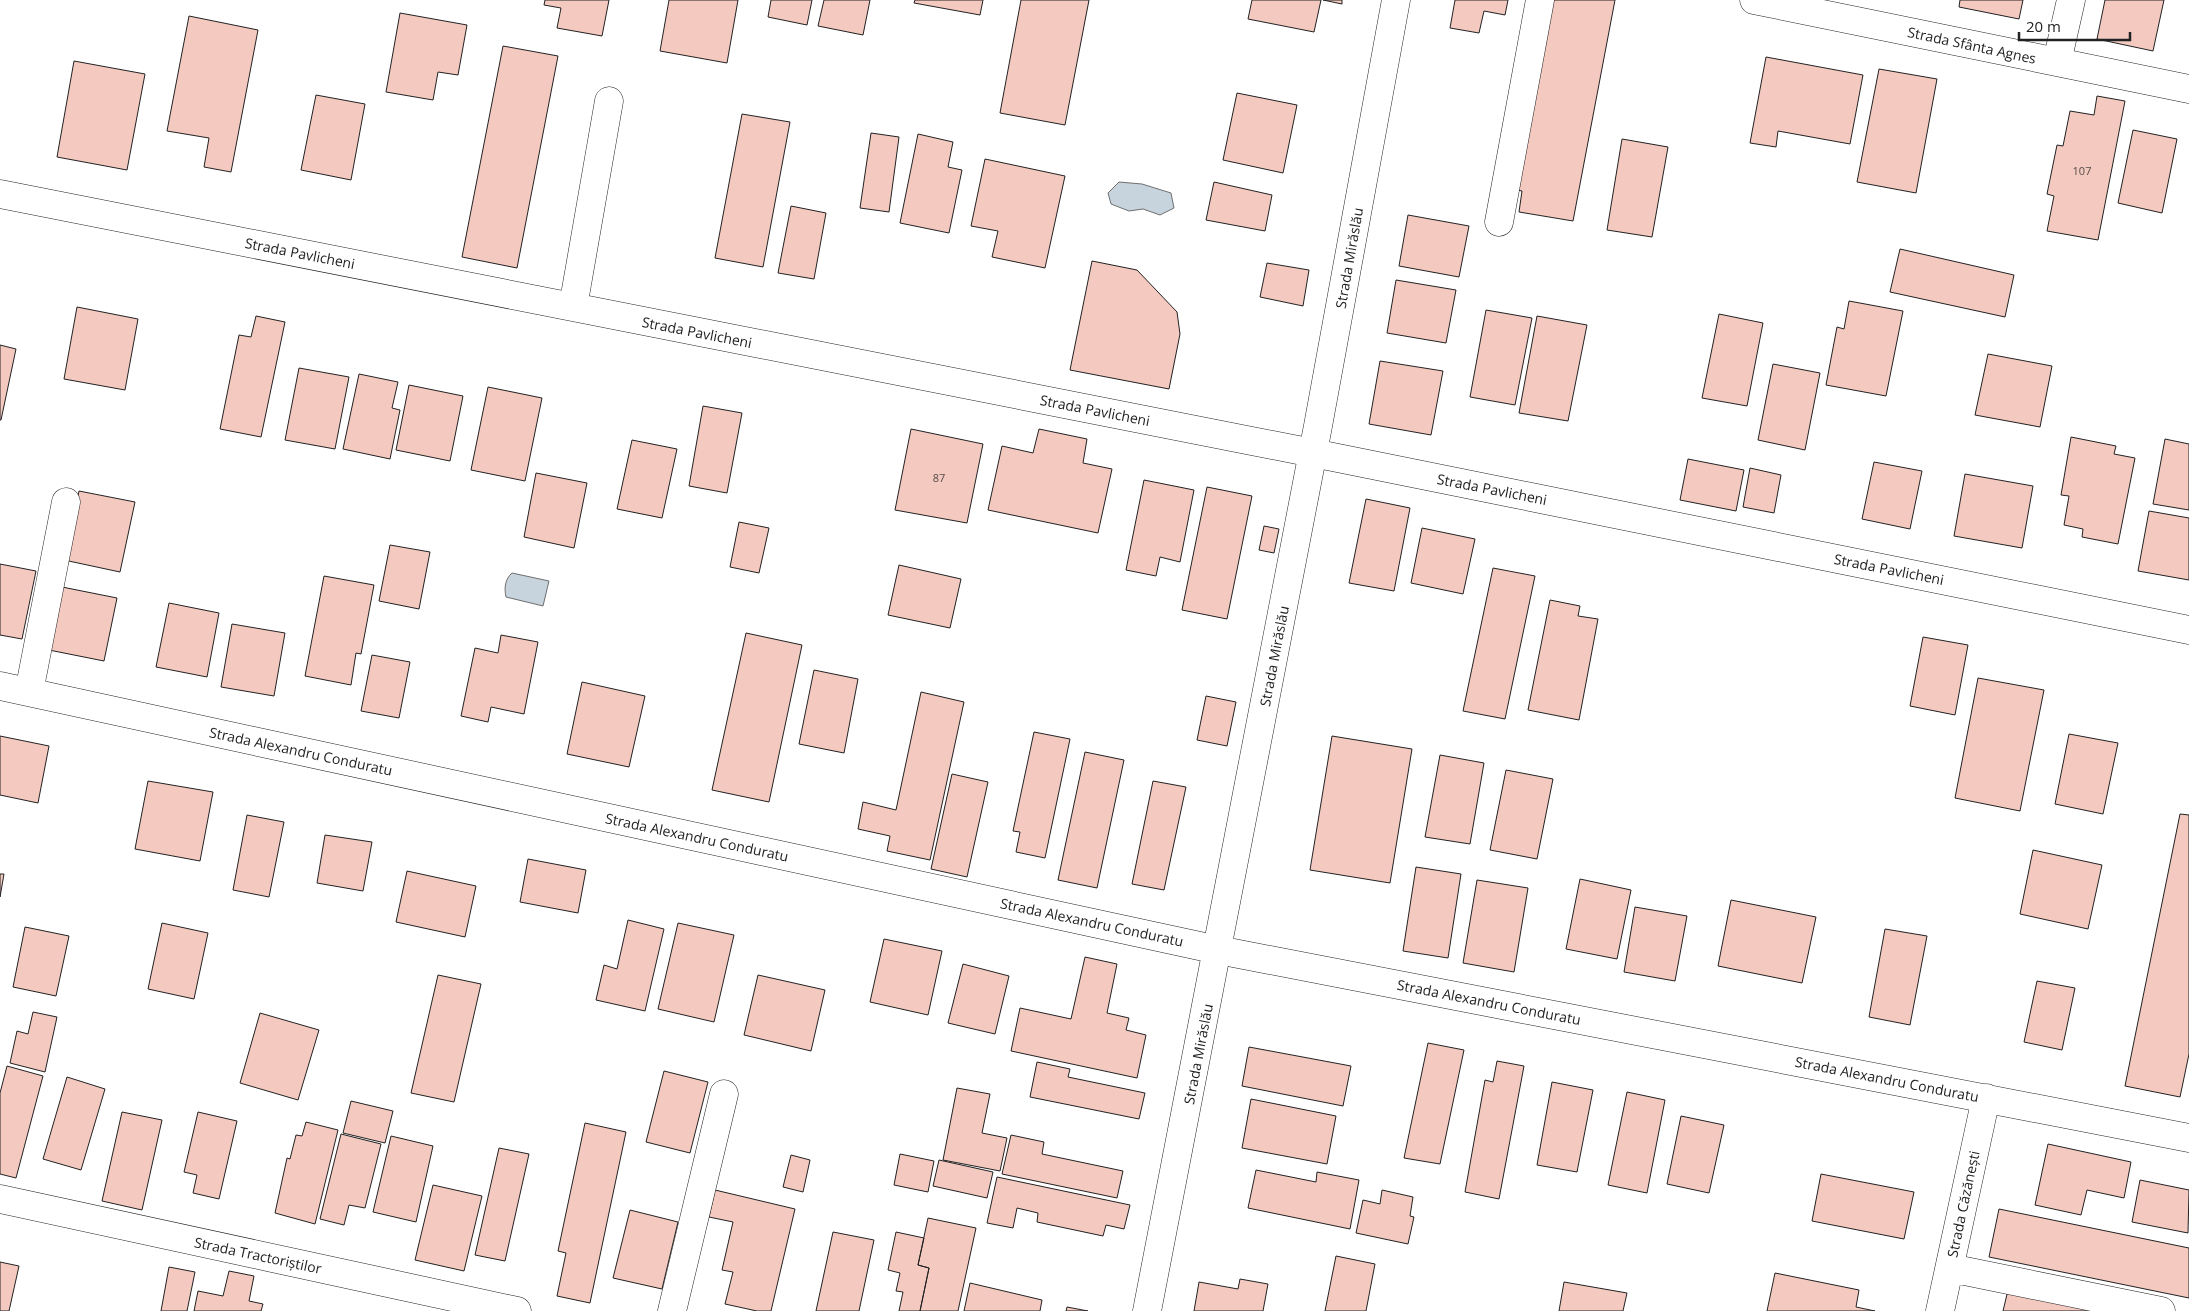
<svg xmlns="http://www.w3.org/2000/svg" width="2189" height="1311" font-family="'Open Sans',sans-serif">
<rect width="100%" height="100%" fill="#fff"/>
<path fill="#c7d3dd" stroke="#6f6f6f" d="M1119 182 1142 184 1171 193 1174 208 1160 215 1143 209 1129 211 1111 204 1108 193Z
M512 573 549 581 543 606 506 597C504 588 505 579 512 573Z"/>
<path fill="#f3c9c0" stroke="#222" d="M545 0H609L602 36 557 28 561 8 544 5Z
M669 0H738L727 63 660 51Z
M771 0H812L807 25 768 17Z
M824 0H870L863 35 818 26Z
M915 0H983L980 15 914 3Z
M1021 0H1089L1065 125 1000 113Z
M1252 0H1321L1314 32 1248 19Z
M1323 0H1342V4Z
M1455 0H1508L1505 15 1484 11 1479 33 1450 28Z
M1553 0H1615L1573 221 1519 212 1522 191 1517 190Z
M1960 0H2023L2019 19 1959 7Z
M2105 0H2164L2153 51 2097 39Z
M400 13 467 25 458 75 438 72 433 100 386 92Z
M189 16 258 30 231 172 204 167 209 138 167 131Z
M503 46 558 56 517 268 462 257Z
M1766 57 1863 75 1850 144 1778 131 1776 147 1750 143Z
M74 61 145 74 127 170 57 157Z
M1879 69 1937 79 1916 193 1857 182Z
M1237 93 1297 105 1283 173 1223 160Z
M316 95 365 104 351 180 301 170Z
M2097 96 2125 101 2098 240 2047 231 2054 196 2047 194 2057 145 2063 146 2070 111 2094 115Z
M742 114 790 122 763 267 715 258Z
M2133 130 2177 139 2162 213 2118 203Z
M871 133 899 137 889 212 860 208Z
M918 134 953 142 948 167 962 170 949 233 900 223Z
M1622 139 1668 147 1652 237 1607 230Z
M985 159 1065 176 1045 268 992 257 998 231 971 226Z
M1214 182 1272 195 1265 231 1206 220Z
M791 206 826 213 814 279 778 273Z
M1408 215 1469 226 1459 277 1399 266Z
M1900 249 2014 275 2005 317 1890 292Z
M1092 261 1137 270 1177 312 1180 334 1169 389 1070 370Z
M1267 263 1309 270 1303 306 1260 297Z
M1396 280 1456 290 1446 343 1387 333Z
M1849 301 1903 311 1886 396 1826 385 1837 327 1844 329Z
M77 307 138 319 125 390 64 379Z
M1486 310 1532 318 1515 405 1470 397Z
M1719 314 1763 323 1747 406 1702 398Z
M256 316 285 322 261 437 220 429 239 335 251 337Z
M1537 316 1587 325 1568 421 1519 413Z
M0 345 16 349 1 420H0Z
M1988 354 2052 366 2040 427 1975 415Z
M1380 361 1443 371 1431 435 1369 424Z
M1773 364 1820 373 1805 450 1758 440Z
M299 368 349 377 335 449 285 440Z
M359 374 398 382 392 408 400 410 390 459 343 449Z
M409 385 463 396 450 461 396 450Z
M488 387 542 398 525 481 471 470Z
M703 406 742 413 727 493 689 486Z
M911 429 983 444 967 523 895 510Z
M1039 429 1087 439 1083 463 1112 469 1098 533 988 510 1002 446 1033 453Z
M2071 437 2116 446 2114 454 2135 458 2118 544 2082 537 2083 529 2064 525 2069 496 2061 495Z
M2165 439 2189 444V510L2153 504Z
M632 440 677 449 662 518 617 509Z
M1688 459 1744 470 1736 511 1680 500Z
M1874 462 1922 471 1910 529 1862 519Z
M1750 468 1781 475 1774 513 1743 507Z
M536 473 587 483 574 548 524 537Z
M1965 474 2033 486 2022 548 1954 536Z
M1144 480 1194 490 1180 562 1160 557 1156 576 1126 570Z
M1207 487 1252 496 1227 619 1182 610Z
M79 491 135 502 120 572 64 560Z
M1366 499 1410 508 1394 591 1349 583Z
M2149 511 2189 518V580L2138 571Z
M739 522 769 528 759 573 730 567Z
M1264 526 1279 529 1274 553 1259 550Z
M1422 528 1475 539 1463 594 1411 583Z
M390 545 430 552 419 609 379 601Z
M0 564 36 571 22 639 0 635Z
M899 565 961 579 950 628 888 615Z
M1493 568 1535 576 1505 719 1463 711Z
M324 576 374 585 361 654 356 653 351 685 305 676Z
M62 587 117 598 104 661 49 650Z
M1550 600 1580 606 1578 616 1598 619 1579 720 1528 710Z
M169 603 219 613 207 677 156 667Z
M232 624 285 633 274 696 221 687Z
M746 633 802 645 769 802 712 790Z
M501 635 538 642 524 714 491 707 488 722 461 716 475 648 498 653Z
M1923 637 1968 645 1955 715 1910 706Z
M372 655 410 662 399 718 361 711Z
M814 670 858 679 844 753 799 744Z
M1978 678 2044 690 2020 811 1955 798Z
M582 682 645 696 629 767 567 754Z
M921 692 964 702 930 860 887 851 890 836 858 829 863 802 896 810Z
M1206 696 1236 702 1227 746 1197 740Z
M1034 732 1070 739 1045 858 1016 852 1020 832 1013 831Z
M2069 734 2118 743 2103 814 2055 804Z
M0 736 49 746 38 803 0 795Z
M1332 736 1412 749 1390 883 1310 870Z
M1085 752 1124 760 1097 888 1058 880Z
M1440 755 1484 763 1470 844 1425 837Z
M1506 770 1553 779 1537 859 1490 850Z
M952 774 988 782 967 877 931 869Z
M148 781 213 792 200 861 135 849Z
M1153 781 1186 787 1164 890 1132 884Z
M2180 814 2189 815V1054L2180 1097 2125 1086Z
M247 815 284 822 269 897 233 890Z
M325 835 372 842 363 891 317 883Z
M2033 850 2102 865 2088 929 2020 914Z
M528 859 586 870 578 913 520 902Z
M1416 867 1461 874 1448 958 1403 951Z
M407 871 476 886 465 937 396 922Z
M0 874H4L0 897Z
M1580 879 1631 890 1617 959 1566 949Z
M1477 880 1528 888 1514 972 1463 963Z
M1731 900 1816 917 1802 983 1718 966Z
M1635 907 1687 916 1675 981 1624 972Z
M628 920 664 929 645 1011 596 1000 604 965 617 969Z
M162 923 208 933 194 999 148 989Z
M678 923 734 935 714 1022 658 1009Z
M25 927 69 936 56 996 13 987Z
M1885 929 1927 936 1910 1025 1869 1017Z
M884 939 942 951 928 1015 870 1002Z
M1085 957 1117 964 1107 1013 1129 1018 1126 1030 1146 1035 1137 1078 1011 1051 1020 1008 1071 1019Z
M963 964 1009 976 995 1034 948 1023Z
M438 975 481 984 454 1102 411 1093Z
M758 975 825 990 811 1051 744 1035Z
M2037 981 2075 988 2062 1050 2024 1042Z
M33 1012 57 1017 45 1072 10 1063 17 1031 28 1034Z
M260 1013 319 1030 298 1100 240 1083Z
M1428 1043 1464 1050 1440 1164 1404 1158Z
M1249 1047 1351 1066 1343 1106 1242 1086Z
M1497 1061 1524 1066 1499 1199 1465 1192 1485 1080 1493 1082Z
M1037 1062 1070 1069 1068 1077 1145 1093 1139 1119 1030 1097Z
M7 1066 43 1076 16 1178 0 1174V1093Z
M664 1071 708 1082 690 1153 646 1142Z
M67 1077 105 1089 81 1170 43 1159Z
M1552 1082 1593 1090 1577 1172 1537 1165Z
M957 1088 990 1094 982 1133 1007 1138 1000 1171 943 1160Z
M1627 1092 1665 1100 1647 1193 1608 1185Z
M1251 1099 1336 1116 1327 1164 1242 1148Z
M351 1101 393 1111 385 1143 343 1133Z
M122 1112 162 1120 142 1210 102 1201Z
M198 1112 237 1121 219 1199 193 1193 197 1175 184 1172Z
M1681 1116 1724 1125 1709 1193 1667 1184Z
M306 1122 338 1130 315 1224 275 1213 287 1158 290 1159 296 1135 302 1136Z
M585 1123 626 1132 590 1303 557 1296 566 1253 558 1251Z
M341 1134 381 1144 365 1208 349 1205 344 1225 320 1219Z
M1011 1135 1044 1142 1042 1154 1123 1171 1117 1198 1002 1174Z
M391 1136 433 1146 416 1222 373 1212Z
M2048 1144 2131 1162 2124 1198 2087 1190 2081 1215 2035 1205Z
M499 1148 529 1154 505 1261 475 1255Z
M900 1154 934 1161 928 1192 894 1185Z
M791 1155 810 1160 803 1192 783 1187Z
M939 1160 993 1172 987 1198 933 1186Z
M1256 1170 1316 1182 1317 1172 1359 1180 1350 1229 1248 1208Z
M1821 1174 1914 1192 1904 1239 1812 1221Z
M997 1177 1130 1205 1124 1229 1106 1225 1103 1236 1037 1222 1038 1213 1017 1208 1013 1228 987 1223Z
M2140 1180 2189 1190 2188 1233 2132 1222Z
M433 1185 482 1196 464 1271 415 1260Z
M715 1190 795 1209 771 1311H757L725 1304 733 1272 722 1270 733 1222 709 1217Z
M1382 1190 1413 1197 1410 1216 1414 1217 1408 1244 1356 1233 1363 1200 1380 1204Z
M1999 1209 2189 1248V1298L1989 1257Z
M630 1210 678 1222 662 1289 613 1278Z
M928 1218 976 1228 958 1311H920L929 1268 918 1265Z
M833 1232 874 1240 859 1311H816Z
M896 1232 924 1238 918 1265 929 1268 920 1311H899L903 1292 896 1291 900 1273 888 1270Z
M1336 1256 1375 1264 1366 1311H1325Z
M0 1262 19 1266 9 1311H0Z
M169 1267 195 1272 187 1311H161Z
M229 1271 254 1276 249 1301 263 1304 261 1311H194L198 1291 223 1296Z
M1775 1273 1859 1290 1856 1307 1875 1311H1767Z
M1240 1279 1268 1284 1263 1311H1194L1199 1282 1238 1289Z
M1564 1282 1627 1293 1623 1311H1559Z
M970 1283 1042 1300 1040 1311H964Z
M2008 1290 2102 1311H2003Z
M1067 1307 1088 1311H1066Z"/>
<g fill="none" stroke-linecap="round" stroke-linejoin="round">
<g stroke="#222" stroke-width="29">
<path id="minor" d="M1754 0 2189 89
M2057 62 2071 0
M0 194 1313 453 2189 630
M1499 222 1540 0
M573 307 609 101
M0 686 1218 950 2189 1138
M29 692 66 502
M0 1199 517 1311
M1950 1268 2161 1311
M672 1311 724 1094
M1147 1311 1318 426 1396 0
M1940 1311 1986 1098"/>
</g>
<use href="#minor" stroke="#fff" stroke-width="28"/>
</g>
<g text-anchor="middle" dominant-baseline="central" stroke-width="4" stroke-linejoin="round" paint-order="stroke">
<g font-size="11" fill="#564c4a">
<text x="2082" y="170">107</text>
<text x="939" y="477">87</text>
</g>
<g font-size="14" fill="#222" stroke="#fff">
<text transform="translate(1972 45) rotate(12)">Strada Sfânta Agnes</text>
<text transform="translate(300 253) rotate(11)">Strada Pavlicheni</text>
<text transform="translate(1349 258) rotate(-80)">Strada Mirăslău</text>
<text transform="translate(697 332) rotate(11)">Strada Pavlicheni</text>
<text transform="translate(1095 410) rotate(11)">Strada Pavlicheni</text>
<text transform="translate(1492 489) rotate(11)">Strada Pavlicheni</text>
<text transform="translate(1889 569) rotate(11)">Strada Pavlicheni</text>
<text transform="translate(1274 656) rotate(-79)">Strada Mirăslău</text>
<text transform="translate(301 751) rotate(12)">Strada Alexandru Conduratu</text>
<text transform="translate(697 837) rotate(12)">Strada Alexandru Conduratu</text>
<text transform="translate(1092 922) rotate(12)">Strada Alexandru Conduratu</text>
<text transform="translate(1489 1002) rotate(11)">Strada Alexandru Conduratu</text>
<text transform="translate(1198 1054) rotate(-79)">Strada Mirăslău</text>
<text transform="translate(1887 1079) rotate(11)">Strada Alexandru Conduratu</text>
<text transform="translate(1963 1204) rotate(-78)">Strada Căzănești</text>
<text transform="translate(258 1255) rotate(12)">Strada Tractoriștilor</text>
</g>
</g>
<path d="M2019 32v8h111v-8" fill="none" stroke="#222222" stroke-width="2.5"/>
<text x="2026" y="32" font-size="15" fill="#222222" stroke="#ffffff" stroke-width="4" paint-order="stroke">20 m</text>
</svg>
